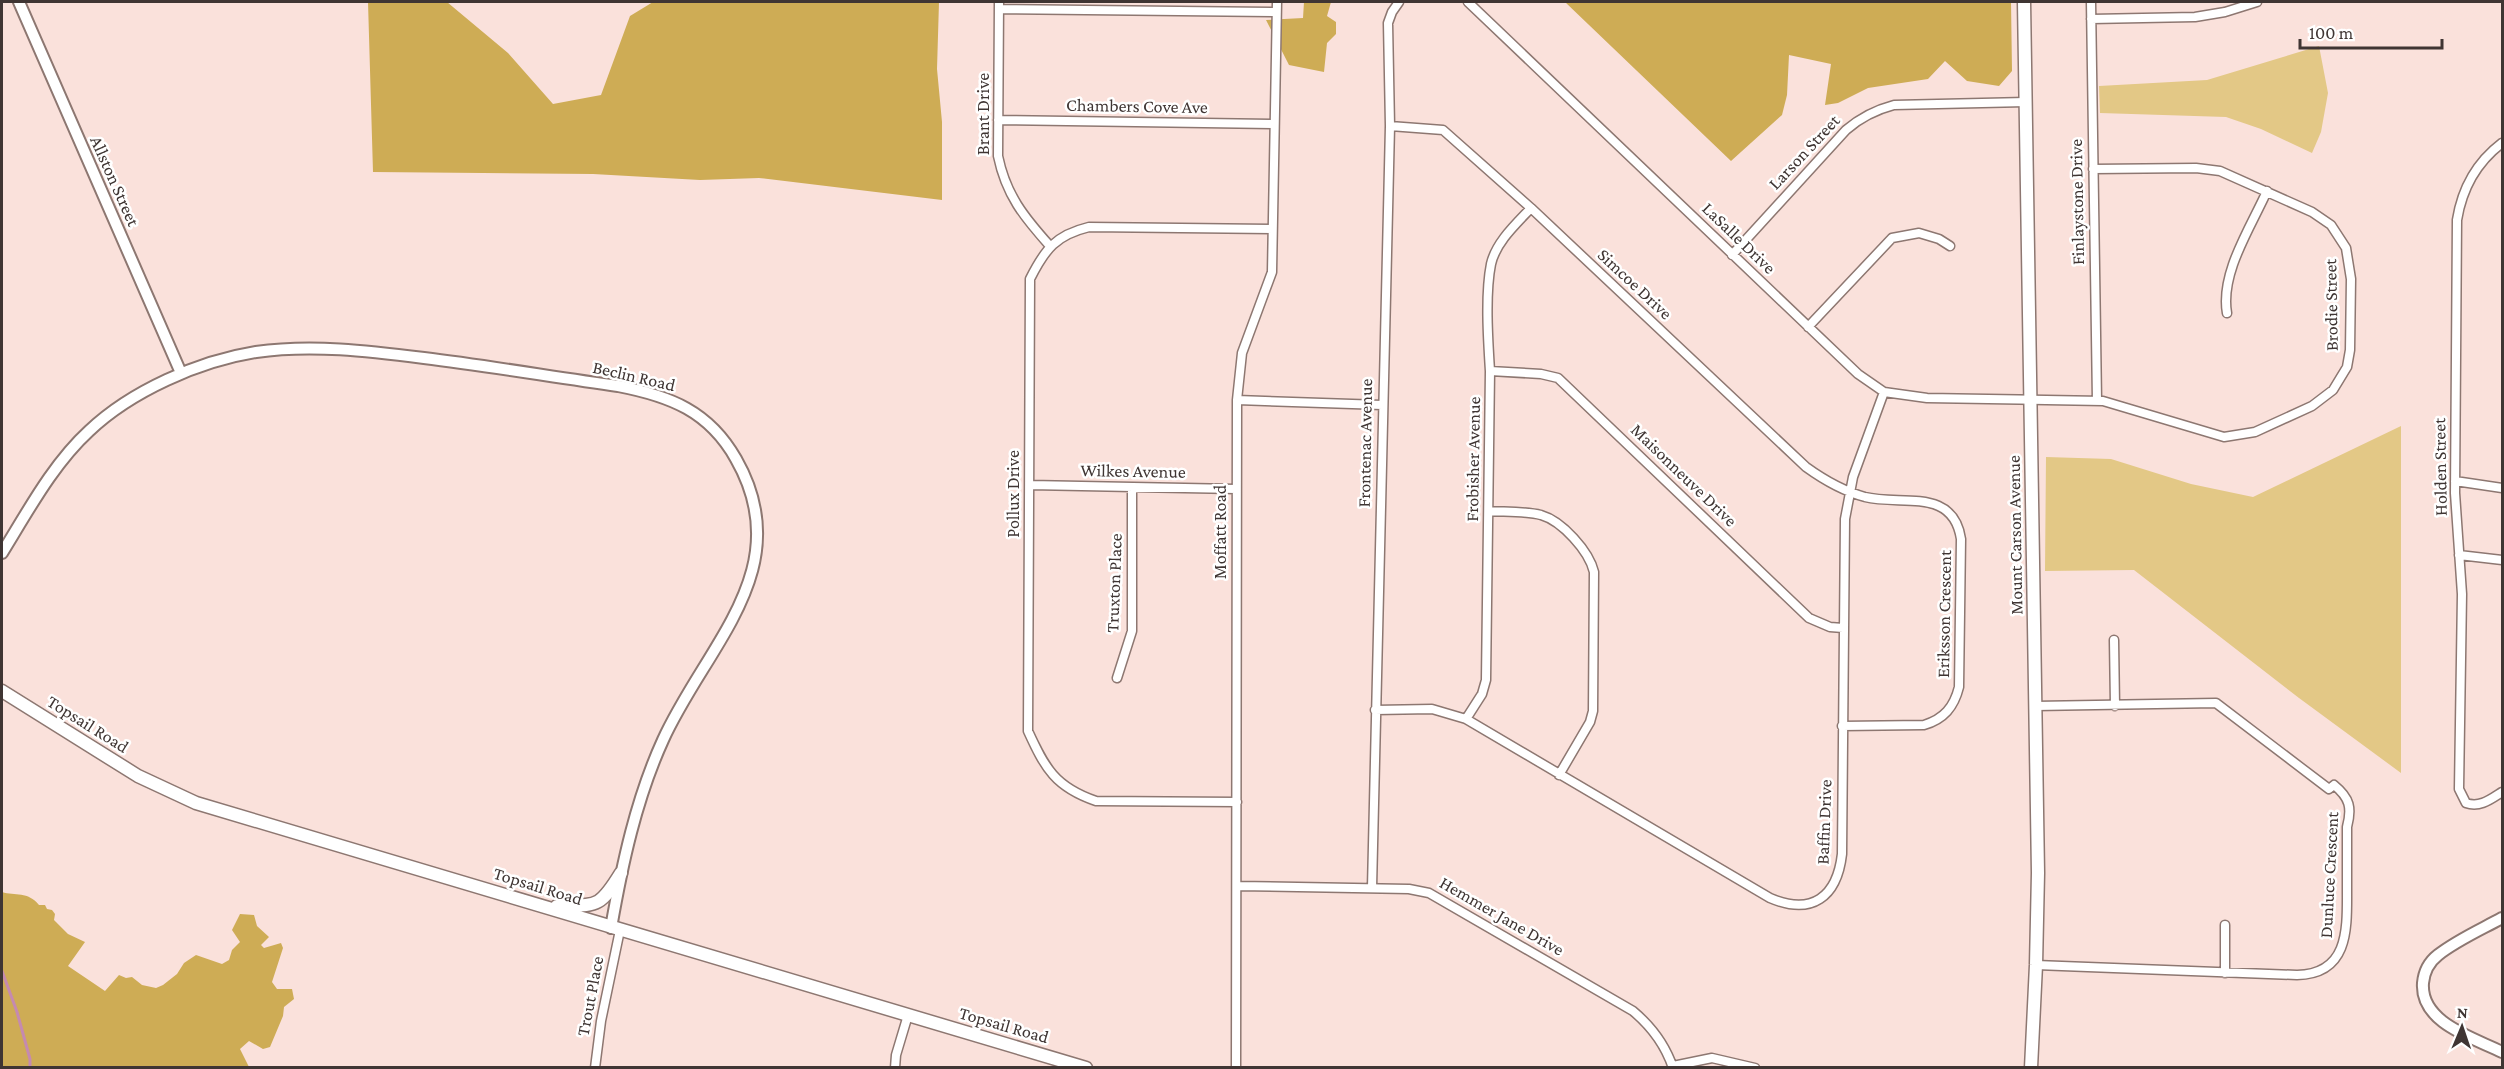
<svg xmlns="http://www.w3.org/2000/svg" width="2504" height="1069" font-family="'Crimson Pro',serif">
<rect width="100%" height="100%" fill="#fae1db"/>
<path fill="#e3c886" d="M2319 46 2328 93 2321 132 2312 153 2261 129 2226 117 2100 113 2099 86 2207 80Z
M2401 426V773L2299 698 2134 570 2045 571 2046 457 2111 459 2191 484 2253 497Z"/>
<path fill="#ceac55" d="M368 2H447L508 53 553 104 601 95 630 16 653 2H939L937 69 942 122V200L759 178 700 180 593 174 373 172Z
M1304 2H1331L1327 16 1336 22V34L1327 43 1324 72 1289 65 1266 20 1303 18Z
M1565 2H2011L2012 71 1999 86 1967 81 1945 61 1928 79 1868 88 1838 103 1825 105 1831 64 1789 55 1787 95 1782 115 1731 161Z
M2 892C15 896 28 891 39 905H45L47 909 52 910 55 914 54 920 68 934 85 942 68 966 105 991 119 975 126 978 132 977 142 985 156 988 163 985 177 974 184 963 196 955 222 964 229 960 232 950 240 942 232 930 240 914 254 915 257 926 269 937 261 945 264 948 281 943 283 948 272 982 277 989H292L294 999 284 1007 283 1016 270 1047 263 1049 249 1041 240 1049 249 1067H2Z"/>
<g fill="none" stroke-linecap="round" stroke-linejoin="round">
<path stroke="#c58aaf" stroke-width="3" d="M2 971 17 1012 30 1059V1068"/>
<g stroke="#8d7771" stroke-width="11">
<path id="minor" d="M999 2 998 156C1006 195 1024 217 1050 246
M1468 2 1858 374 1884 392 1927 398 2103 401 2224 437 2255 432 2312 406 2333 390 2347 367 2350 350 2351 279 2346 248 2331 225 2312 212 2220 171 2196 168 2093 169
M2091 2 2097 401
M999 9 1276 12
M2091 19 2195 17 2225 12 2257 2
M998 120 1274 124
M1390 126 1443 130 1531 208 1806 467C1824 480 1843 491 1865 497 1902 506 1953 487 1961 539L1959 687C1954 707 1944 719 1924 725L1842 726
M2502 143C2477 162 2462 189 2457 220L2455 493 2462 594 2459 789 2466 803C2480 808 2491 799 2502 792
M1732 255 1846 130C1861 117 1875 110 1894 105L2026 102
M2227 313C2220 273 2251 227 2267 191
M1808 327 1892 238 1919 233 1939 239 1950 246
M1490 371 1541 374 1558 378 1809 618 1830 627 1843 628
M1237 400 1382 405
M2455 481 2502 488
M1030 485 1236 489
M1489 511C1505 512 1525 511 1541 515 1562 521 1589 551 1594 572L1593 711 1590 722 1559 775
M2459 555 2502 560
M2114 640 2115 706
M1117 678 1132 631V487
M2035 706 2216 703 2329 789 2334 785C2350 798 2352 808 2347 827 2347 848 2347 868 2347 888 2347 927 2350 974 2297 975L2036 965
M1375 710 1432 709 1466 719 1770 898C1812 916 1837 897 1842 854L1845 519 1853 477 1884 392
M1466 719 1482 694 1486 680 1490 371C1488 340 1485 294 1491 264 1496 242 1516 224 1531 208
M1237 802 1096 801C1055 787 1045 768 1028 731L1030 279C1045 249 1056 235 1089 227L1272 229
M1237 886 1409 889 1429 893 1633 1011C1652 1027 1665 1044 1673 1068
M1372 888 1390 126 1388 23 1392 12 1399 2
M2225 925V973
M1673 1066 1712 1058 1755 1068
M595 1068 601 1021 620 930
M895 1068 896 1055 908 1015
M1236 1068 1237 400 1242 353 1272 272 1277 2"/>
</g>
<g stroke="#8d7771" stroke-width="14">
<path id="tertiary" d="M19 2 181 373
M2 553C28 511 53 464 89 431 131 391 199 361 256 352 311 344 369 351 424 358 489 366 553 377 618 386 670 396 709 411 736 459 799 569 706 645 663 740 636 799 622 865 611 928
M2502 918C2482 929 2457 940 2438 955 2429 962 2424 972 2423 983 2420 1023 2474 1038 2502 1052"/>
</g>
<g stroke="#8d7771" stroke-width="15">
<path id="secondary" d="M2024 2 2038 873 2036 965 2031 1068"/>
</g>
<g stroke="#8d7771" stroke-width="15">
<path id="primary" d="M2 691 138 776 196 803 1086 1068
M557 906C597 905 599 909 621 873"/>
</g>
<use href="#minor" stroke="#fff" stroke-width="8"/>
<use href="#tertiary" stroke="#fff" stroke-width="10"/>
<use href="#secondary" stroke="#fff" stroke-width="12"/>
<use href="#primary" stroke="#fff" stroke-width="12"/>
</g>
<g text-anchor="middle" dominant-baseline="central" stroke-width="5" stroke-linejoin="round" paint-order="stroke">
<g font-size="18" fill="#3f3533" stroke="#fff">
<text transform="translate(1137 106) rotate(1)">Chambers Cove Ave</text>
<text transform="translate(983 114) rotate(-90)">Brant Drive</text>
<text transform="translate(1804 152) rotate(-47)">Larson Street</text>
<text transform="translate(115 181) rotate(66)">Allston Street</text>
<text transform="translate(2077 202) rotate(-91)">Finlaystone Drive</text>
<text transform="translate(1739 238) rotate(44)">LaSalle Drive</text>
<text transform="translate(1635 284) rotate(43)">Simcoe Drive</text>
<text transform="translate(2331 305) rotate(-91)">Brodie Street</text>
<text transform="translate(634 376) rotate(13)">Beclin Road</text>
<text transform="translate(1365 443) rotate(-89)">Frontenac Avenue</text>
<text transform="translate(1473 459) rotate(-89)">Frobisher Avenue</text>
<text transform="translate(2440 467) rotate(-91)">Holden Street</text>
<text transform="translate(1133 471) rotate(1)">Wilkes Avenue</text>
<text transform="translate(1684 475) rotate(44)">Maisonneuve Drive</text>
<text transform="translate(1013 494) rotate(-90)">Pollux Drive</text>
<text transform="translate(1220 532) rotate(-90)">Moffatt Road</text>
<text transform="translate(2015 535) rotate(-91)">Mount Carson Avenue</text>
<text transform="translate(1114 583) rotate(-88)">Truxton Place</text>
<text transform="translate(1944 614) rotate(-89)">Eriksson Crescent</text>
<text transform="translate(88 724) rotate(32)">Topsail Road</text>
<text transform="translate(1824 822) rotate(-88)">Baffin Drive</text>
<text transform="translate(2329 875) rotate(-87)">Dunluce Crescent</text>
<text transform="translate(538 886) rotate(17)">Topsail Road</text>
<text transform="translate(1502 916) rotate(30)">Hemmer Jane Drive</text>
<text transform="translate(590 996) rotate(-79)">Trout Place</text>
<text transform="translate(1004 1025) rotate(16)">Topsail Road</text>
</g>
</g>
<rect width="2504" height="1069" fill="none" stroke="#3f3533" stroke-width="6"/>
<g transform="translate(2462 1027) rotate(2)" stroke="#ffffff" stroke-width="4.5" paint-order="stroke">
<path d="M0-4.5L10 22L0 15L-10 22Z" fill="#3f3533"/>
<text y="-9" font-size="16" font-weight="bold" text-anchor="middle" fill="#3f3533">N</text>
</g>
<path d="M2300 39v9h142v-9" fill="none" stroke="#3f3533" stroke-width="3"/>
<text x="2309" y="39" font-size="18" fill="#3f3533" stroke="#ffffff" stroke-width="4.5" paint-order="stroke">100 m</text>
</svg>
